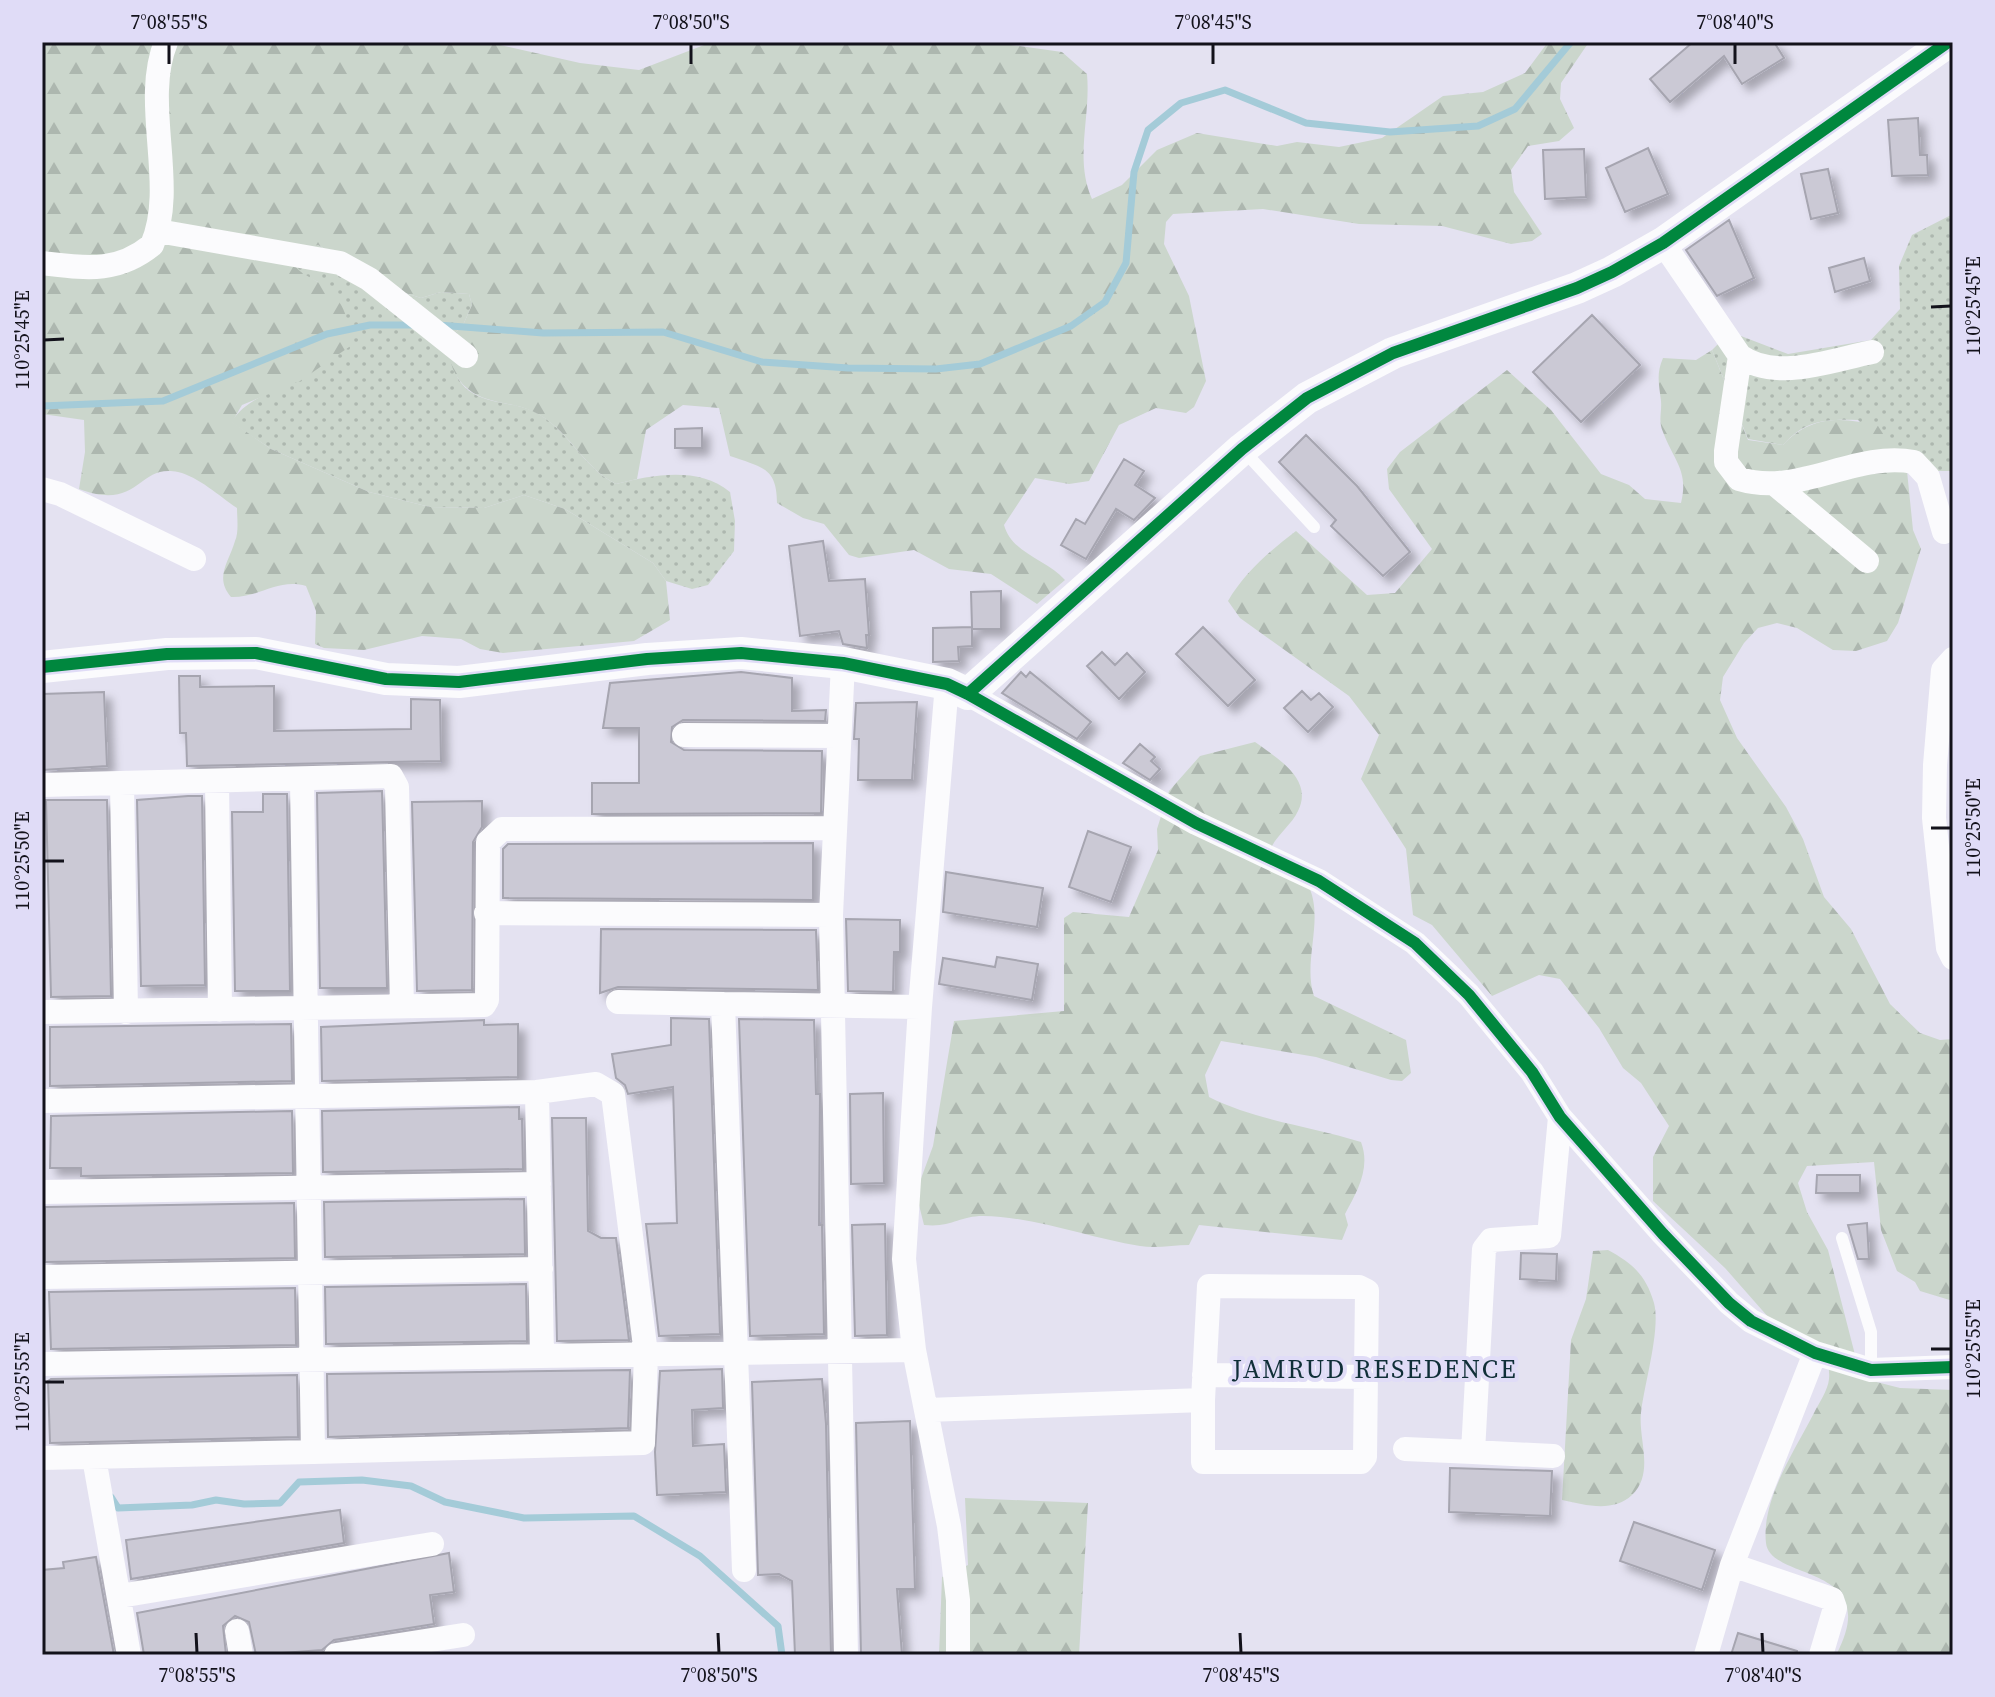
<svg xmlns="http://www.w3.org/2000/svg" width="1995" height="1697" font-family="'Source Serif 4',serif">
<defs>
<pattern id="green-dots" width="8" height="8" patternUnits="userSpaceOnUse" patternTransform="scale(2)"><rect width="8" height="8" fill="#cbd6cc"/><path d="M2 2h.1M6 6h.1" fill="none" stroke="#adb7af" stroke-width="1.8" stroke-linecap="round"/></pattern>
<pattern id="forest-firs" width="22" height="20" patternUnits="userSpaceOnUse" patternTransform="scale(2)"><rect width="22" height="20" fill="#cbd6cc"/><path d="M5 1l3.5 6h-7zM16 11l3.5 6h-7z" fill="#adb7af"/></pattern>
<filter id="shadow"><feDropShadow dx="7" dy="7" stdDeviation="4" flood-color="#0004"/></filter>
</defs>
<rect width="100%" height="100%" fill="#e4e2f1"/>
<path fill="url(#green-dots)" d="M1953 214V471H1907L1858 420C1826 419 1805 420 1783 445L1748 439 1712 350 1725 337 1741 336 1788 354 1871 340 1900 309 1899 266 1912 235Z
M308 245H318L399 291 421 298 441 292 469 294 472 305 463 325 449 339C452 358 452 377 468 390 486 404 513 402 533 411 568 428 582 467 616 484 653 475 698 466 730 492L735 521 734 551 708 585 692 589 666 581 653 563 565 509 524 495 484 508 430 507 369 492 271 449 231 422C252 391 288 390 316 369L318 282 299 273 293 263 299 249Z"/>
<path fill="url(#forest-firs)" d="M42 42H487L580 63 639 70 712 42H990L1062 52 1087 74C1091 117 1074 159 1092 199L1122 185 1157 150 1197 133 1277 146 1297 142 1339 147 1382 138 1443 96 1483 92 1525 73 1548 42H1589L1561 83 1560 99 1574 128 1559 141 1528 146 1511 170 1514 192 1542 234 1532 241 1511 244 1442 226 1359 224 1263 209 1173 214 1166 222 1164 244 1189 296 1206 381 1194 407 1186 413 1156 408 1119 425 1089 481 1069 484 1035 478 1004 525C1012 554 1047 559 1065 580L1037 604 991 574 949 569 914 550 859 558 849 555 824 524 803 518 777 503C777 467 761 467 730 456L719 408 683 405 646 430 637 479 616 484C582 467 568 427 532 411 512 402 486 404 468 389 452 376 448 359 449 339L463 325 472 305 469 294 441 292 421 298 399 291 318 245 299 249 293 263C300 274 307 275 318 282 345 300 347 315 352 345L300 381 242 405 232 422 271 449 369 492 430 507 484 508 524 495 565 509 653 563 666 581 670 620 634 641 503 653 480 649 461 639 422 636 364 650 324 648 315 644 316 611 306 586C278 578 259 598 231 597 214 577 229 562 235 541 239 532 237 518 237 508 219 496 199 477 178 472 137 463 140 512 79 489L85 452 84 420 42 414Z
M1712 350 1748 440 1783 445C1809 416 1842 416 1878 426L1907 471 1913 530 1921 549 1898 623 1887 641 1856 651 1833 650 1797 628 1777 623 1758 628 1744 643 1723 677 1720 700 1737 738 1786 807 1803 839 1824 897 1851 929 1890 1004 1920 1033 1940 1040 1953 1039V1301L1920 1291 1915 1282 1897 1271 1881 1230 1874 1162 1807 1166 1798 1183 1807 1212 1828 1250 1861 1378 1900 1388 1953 1390V1655H1836C1885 1563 1770 1582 1766 1543 1761 1500 1795 1450 1814 1413 1819 1403 1828 1390 1829 1379 1830 1370 1827 1359 1826 1349L1769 1318 1725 1268 1653 1201V1157L1669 1126 1641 1083 1623 1068 1599 1028 1560 979 1539 975 1492 996 1432 925 1413 915 1406 849 1361 779 1379 735 1349 696 1240 618 1228 601C1245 572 1270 551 1296 531L1367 595 1395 593 1432 549 1389 489 1387 469 1400 452 1507 370 1551 410 1601 474 1629 485 1645 499 1681 503C1689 471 1674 461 1663 432 1658 421 1662 412 1661 401 1659 384 1656 374 1663 358L1696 360Z
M1255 742C1277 758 1314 779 1298 811 1292 824 1279 833 1272 846 1282 857 1300 870 1307 883 1326 917 1302 960 1314 996L1406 1040 1411 1073 1402 1081 1391 1080 1316 1057 1221 1041 1205 1075 1209 1097C1257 1121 1310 1126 1361 1142 1371 1168 1357 1192 1345 1214L1348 1225 1342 1240 1199 1225 1189 1245C1173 1245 1156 1249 1140 1246 1088 1238 1037 1217 983 1216 959 1216 951 1228 924 1225L919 1205V1184L933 1146 954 1021 1064 1011V918L1073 912 1129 917 1158 850 1157 829 1169 791 1200 756Z
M1608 1250C1632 1263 1646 1275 1654 1303 1661 1329 1644 1385 1641 1413 1638 1439 1655 1473 1632 1495 1613 1513 1585 1505 1562 1500L1571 1340 1586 1299 1593 1251Z
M965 1498 1088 1503 1079 1655H939L942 1577 968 1565Z"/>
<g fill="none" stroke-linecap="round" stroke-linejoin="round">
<path stroke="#a4cbd8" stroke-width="7" d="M438 325 543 333 663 332 762 362 848 368 936 369 980 364 1071 326 1105 302 1126 263 1134 172 1148 130 1181 103 1225 90 1306 123 1390 132 1478 126 1515 109 1571 42
M42 406 163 401 327 334 370 325H413
M111 1497 118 1508 192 1505 216 1500 244 1504 280 1503 299 1482 362 1480 411 1486 445 1502 524 1518 634 1516 700 1556 778 1626 782 1655"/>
</g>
<path fill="#cbc9d5" stroke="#a6a5b0" stroke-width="2" filter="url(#shadow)" d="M1693 42H1774L1784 58 1742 84 1724 56 1670 102 1650 79Z
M1918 118 1920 155H1927L1928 175 1892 176 1888 120Z
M1648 148 1668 194 1625 212 1606 168Z
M1584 149 1586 197 1545 199 1543 150Z
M1828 169 1838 213 1811 219 1801 174Z
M1729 220 1754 278 1717 296 1686 250Z
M1864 258 1870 281 1835 292 1829 268Z
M1592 315 1640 365 1581 422 1533 372Z
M702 428V448H675V429Z
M1306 435 1357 486 1410 552 1383 576 1331 526 1336 520 1279 462Z
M1124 459 1144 471 1135 485 1155 498 1134 520 1116 509 1086 559 1061 545 1076 519 1085 524Z
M823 541 829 581 865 579 869 635H866L867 648 843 644 839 631 800 636 789 546Z
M1001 591V629H972V646L958 647 959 661 933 662V628L972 627 971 592Z
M1203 627 1255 680 1228 706 1176 654Z
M1102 652 1115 665 1127 653 1145 672 1119 699 1087 666Z
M741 672 792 678V711L826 710 825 721 683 720 672 727 671 742 684 750 822 751 821 813 592 814V783H639V728H603L610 683Z
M1021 672 1026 677 1030 672 1091 722 1077 739 1002 693Z
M179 676H200V687L274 686V731L411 729V699L440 700 441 761 187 766 186 733H180Z
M1302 691 1311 700 1319 693 1333 707 1308 732 1284 708Z
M104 692 107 766 42 770V694Z
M917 702 912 780H858L859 739H854L856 703Z
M1140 744 1155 757 1151 761 1160 769 1150 780 1123 763Z
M382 791 387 988H320L317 793Z
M263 794H287L290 991H235L232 812H263Z
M188 796H202L205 985 141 986 137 800Z
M46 800H107L111 996 51 997Z
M482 801V827L473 842 472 990 417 991 412 802Z
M1088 831 1131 847 1111 902 1069 887Z
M813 843V900L503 898V849L508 844Z
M946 872 1043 888 1037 927 943 912Z
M846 919 900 920V952H894L893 992 848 991Z
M601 929 816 930 818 990 618 987 600 993Z
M997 957 1038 964 1032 1000 939 984 943 958 995 967Z
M671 1018 709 1019 720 1334 659 1336 646 1224 677 1223 673 1087 628 1094 625 1085 616 1078 612 1054 671 1045Z
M739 1019 814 1020 816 1094H820L819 1225H822L824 1334 750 1336Z
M484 1020V1025L518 1024V1077L322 1081 321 1027Z
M291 1024 292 1081 50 1086V1027Z
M883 1093 884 1183 851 1184 850 1094Z
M519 1107V1119H522L523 1169 323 1172 322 1111Z
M292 1111 293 1173 81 1176V1168H50L51 1116Z
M552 1118H586L588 1231 601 1238H616L629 1340 557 1341Z
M1817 1175H1860V1193H1816Z
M524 1199 525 1254 325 1257 324 1202Z
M294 1203 295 1258 45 1262V1207Z
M1867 1223 1869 1259H1858L1848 1225Z
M885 1224 887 1335 855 1336 852 1225Z
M1521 1253 1557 1254 1556 1281 1520 1279Z
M526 1284 527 1341 326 1344 325 1287Z
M295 1288 296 1345 51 1349 49 1292Z
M722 1369 723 1408 692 1410 693 1446 724 1444 726 1492 657 1495 655 1452 660 1371Z
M630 1370 628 1428 328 1437 327 1374Z
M297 1375 298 1437 50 1443 48 1381 51 1379Z
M822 1379 826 1424 831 1655H795L792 1581 779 1574 758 1575 752 1382Z
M910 1421 915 1589H897L902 1655H861L856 1423Z
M1450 1468 1552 1471 1550 1516 1449 1512Z
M340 1510 344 1543 131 1579 126 1540Z
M1634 1522 1715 1550 1702 1590 1620 1561Z
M449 1553 454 1592 430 1595 434 1624 334 1640 322 1650 256 1655 249 1622 235 1616 223 1626 226 1655H144L137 1613Z
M96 1557 114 1655H42V1570L64 1568 63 1562Z
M1738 1633 1797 1651 1796 1655H1731Z"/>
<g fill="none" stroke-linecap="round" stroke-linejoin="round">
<path stroke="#fbfbfd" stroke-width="12" d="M1243 450 1314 527
M1842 1238 1871 1332V1370"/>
<path stroke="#fbfbfd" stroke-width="24" d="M158 231 340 263 369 279 466 356
M1663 243 1740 356C1776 382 1832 360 1872 352
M42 263C85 268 116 274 152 245 178 186 141 103 166 42
M1740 356 1726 451V462L1739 479C1800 497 1854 451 1914 462L1928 477 1944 532
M1776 485 1867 561
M42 489 60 494 194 559
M1953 659 1943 670 1935 765 1934 818 1948 948 1953 958
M843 663 831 915 846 1655
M947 684 920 1007 904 1259 914 1350 949 1526 958 1600V1655
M968 694 1196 823 1319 881 1415 943 1469 995 1532 1072 1560 1117 1663 1234 1729 1303 1751 1321 1815 1353 1871 1370 1953 1367
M684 735 839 736
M217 782 220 1010
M122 784 126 1012
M42 785 391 776 397 787 402 1007
M486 913 831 915
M618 1002 723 1004
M42 1012 484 1005 487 1000 488 842 502 829 835 828
M42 1101 537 1092 542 1356
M42 1192 539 1184
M42 1277 541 1269
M42 1364 914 1350
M1204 1375 1367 1377
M927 1410 1203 1400 1209 1286 1359 1287 1367 1291 1365 1457 1361 1462H1203V1400
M1405 1449 1473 1452
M313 1452 643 1443 646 1354 613 1094 596 1084 537 1092
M1553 1456 1473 1452 1484 1249 1491 1240 1549 1236 1560 1117
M42 1458 313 1452 302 781
M94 1458 129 1655
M1732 1565 1832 1599 1835 1608 1821 1655
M744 1570 723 1004 920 1007
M120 1596 432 1544
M237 1631 241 1655
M336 1655 463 1635
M1706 1655 1732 1565 1815 1353"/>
<path stroke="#fbfbfd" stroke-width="32" d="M42 667 167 654 256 653 386 679 459 682 647 659 741 653 843 663 947 684 968 694 1242 449 1307 398 1393 353 1577 288 1612 272 1663 243 1948 42"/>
<g stroke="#e0dcf7" stroke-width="17">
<path id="cycleway" d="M42 667 167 654 256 653 386 679 459 682 647 659 741 653 843 663 947 684 968 694 1242 449 1307 398 1393 353 1577 288 1612 272 1663 243 1948 42
M968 694 1196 823 1319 881 1415 943 1469 995 1532 1072 1560 1117 1663 1234 1729 1303 1751 1321 1815 1353 1871 1370 1953 1367"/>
</g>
<use href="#cycleway" stroke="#00873e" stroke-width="12"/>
</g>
<path fill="none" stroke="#13121b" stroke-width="3" d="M169 44V64M691 44V64M1213 44V64M1735 44V64M1931 307 1951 306M44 340 64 339M1931 828H1951M44 861H64M1931 1349H1951M44 1382H64M196 1633 197 1653M718 1633 719 1653M1240 1633 1241 1653M1762 1633 1763 1653"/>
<g text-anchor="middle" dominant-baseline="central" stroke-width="8" stroke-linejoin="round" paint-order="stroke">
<g font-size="26" letter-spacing="2" fill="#102f38" stroke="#e0dcf7">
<text x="1375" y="1369">JAMRUD RESEDENCE</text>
</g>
</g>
<rect width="1995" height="1697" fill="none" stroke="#e0dcf7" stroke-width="88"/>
<rect x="44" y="44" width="1907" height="1609" fill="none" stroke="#13121b" stroke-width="3"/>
<g font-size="20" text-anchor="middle" fill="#13121b">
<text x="169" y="29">7°08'55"S</text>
<text x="691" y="29">7°08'50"S</text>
<text x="1213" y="29">7°08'45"S</text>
<text x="1735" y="29">7°08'40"S</text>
<text transform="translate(1973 306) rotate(-90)" y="7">110°25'45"E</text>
<text transform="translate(22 340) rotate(-90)" y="7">110°25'45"E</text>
<text transform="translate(1973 828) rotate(-90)" y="7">110°25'50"E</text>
<text transform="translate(22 861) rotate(-90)" y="7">110°25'50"E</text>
<text transform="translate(1973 1349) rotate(-90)" y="7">110°25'55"E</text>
<text transform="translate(22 1382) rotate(-90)" y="7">110°25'55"E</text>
<text x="197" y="1682">7°08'55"S</text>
<text x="719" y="1682">7°08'50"S</text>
<text x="1241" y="1682">7°08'45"S</text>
<text x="1763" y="1682">7°08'40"S</text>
</g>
</svg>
